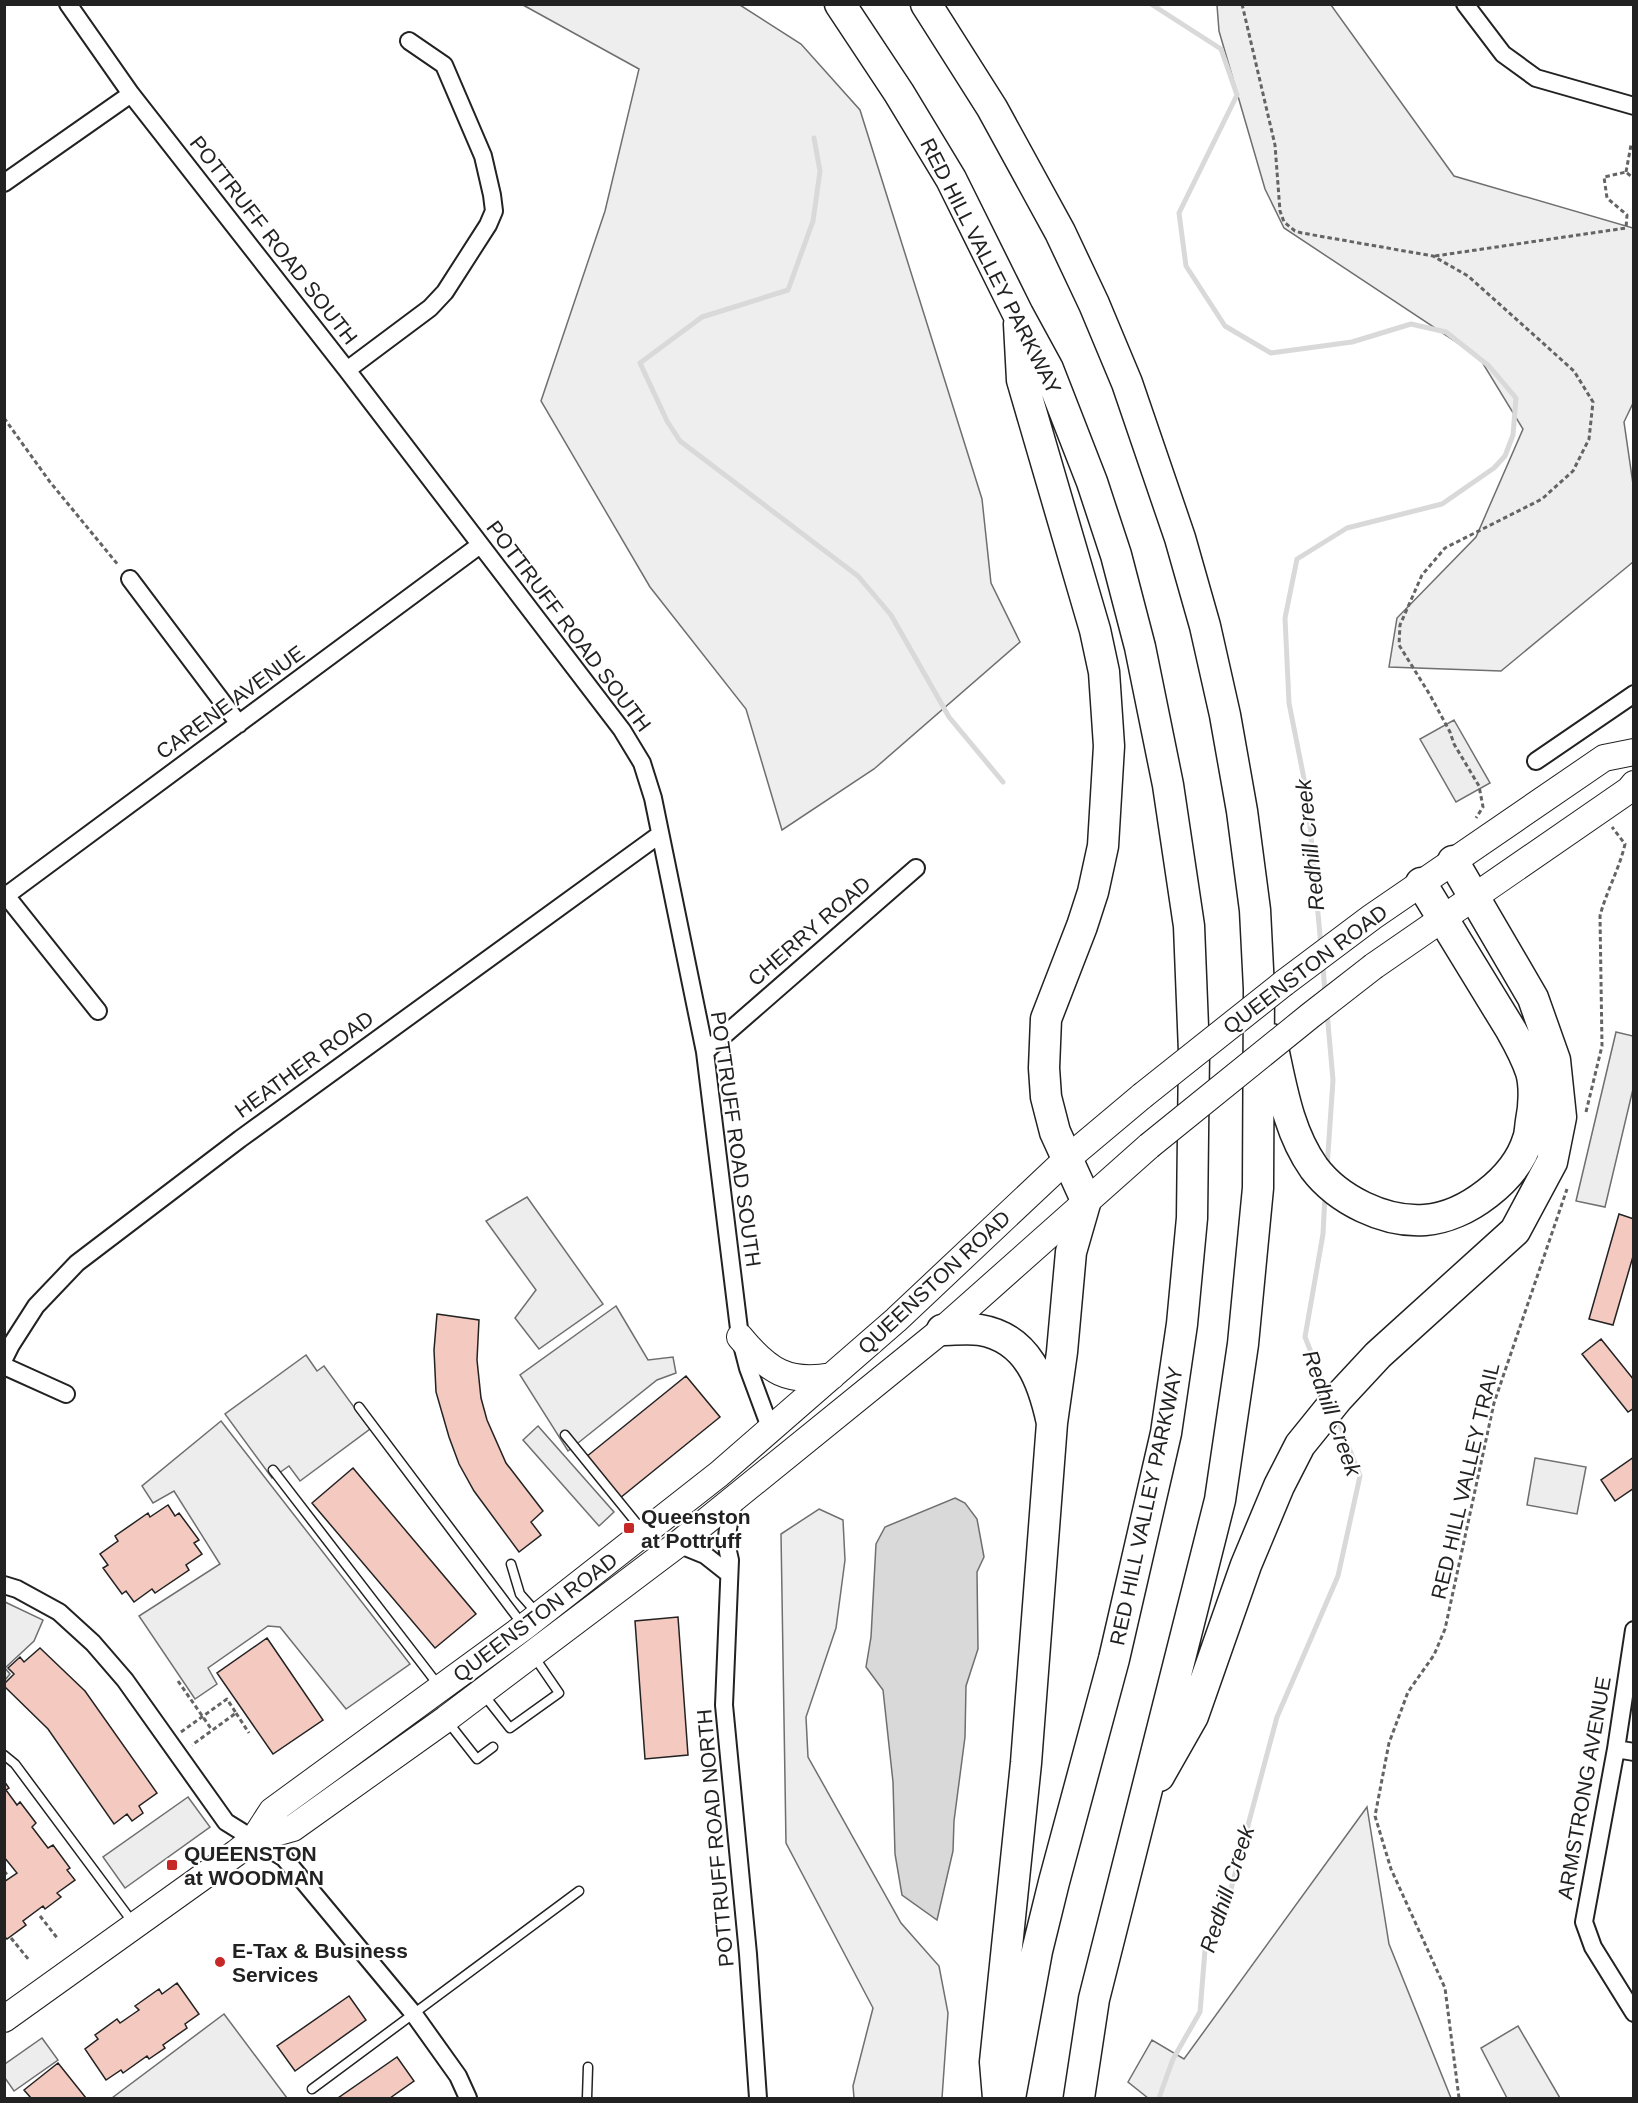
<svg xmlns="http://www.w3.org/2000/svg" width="1638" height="2103" font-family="Arial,sans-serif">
<rect width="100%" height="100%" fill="#fff"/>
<path fill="#eee" stroke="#6f6f6f" stroke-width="1.5" d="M523 5H740L801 44 860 110 982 499 991 583 1020 642 874 769 782 830 746 709 650 587 541 401 605 211 639 69Z
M1217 5H1331L1454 176 1633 228 1634 401 1624 422 1633 484V562L1501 671 1389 667 1397 618 1476 537 1523 429 1479 357 1284 228 1265 189 1219 31Z
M819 1509 843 1520 845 1560 836 1628 806 1717 808 1757 901 1923 939 1966 948 2013 942 2098H854L853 2086 873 2008 786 1843 781 1534Z
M1367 1807 1389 1944 1451 2098H1148L1128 2082 1152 2040 1184 2059Z
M1518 2026 1560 2098H1507L1481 2048Z"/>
<path fill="#ededed" stroke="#6f6f6f" stroke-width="1.5" d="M1454 720 1490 783 1456 802 1420 739Z
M1616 1032 1633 1036V1089L1605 1207 1576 1201Z
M527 1197 603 1304 539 1349 515 1318 536 1290 486 1221Z
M616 1306 648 1360 673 1357 676 1373 657 1380 568 1451 520 1375Z
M306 1355 317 1371 324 1366 370 1429 300 1481 289 1466 272 1478 225 1414Z
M221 1421 410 1664 346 1709 280 1627 268 1626 208 1668 217 1684 195 1699 139 1616 220 1564 174 1491 153 1503 142 1486Z
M538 1426 614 1512 599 1526 523 1440Z
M1535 1458 1586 1467 1577 1514 1527 1505Z
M5 1602 43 1620 34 1641 5 1668 10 1674 5 1680Z
M188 1797 210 1827 125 1888 103 1857Z
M224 2014 287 2098H112Z
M42 2038 58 2060 14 2091 5 2078V2064Z"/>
<path fill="#d9d9d9" stroke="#6f6f6f" stroke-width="1.5" d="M955 1498 965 1503 977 1519 984 1557 977 1572 978 1649 966 1686 965 1737 954 1821 953 1851 937 1920 902 1895 895 1854 893 1782 883 1690 866 1667 871 1637 876 1544 885 1527Z"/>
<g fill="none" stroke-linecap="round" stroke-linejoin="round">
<path stroke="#d9d9d9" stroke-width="5" d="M1151 4 1221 49 1237 95 1179 213 1186 266 1225 326 1271 353 1352 342 1411 324 1446 332 1489 366 1516 398 1513 435 1505 456 1494 468 1442 504 1347 528 1297 559 1285 618 1289 703 1307 794 1321 946
M814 138 820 171 813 221 788 290 702 317 640 363 667 421 680 441 858 576 891 615 949 717 1003 782
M1323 965 1325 994
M1327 1012 1333 1080 1327 1168
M1325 1195 1323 1234 1305 1337 1328 1395
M1159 2098 1173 2059 1200 2012 1205 1950 1224 1915 1277 1717 1338 1576 1360 1476 1336 1415"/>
</g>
<path fill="#f3c9c0" stroke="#222" stroke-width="1.5" d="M1619 1214 1634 1219V1253L1613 1325 1589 1319Z
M437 1314 479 1320 477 1360 481 1398 487 1420 506 1463 543 1511 531 1522 541 1535 519 1552 474 1491 459 1464 449 1437 436 1392 434 1350Z
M1601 1339 1634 1380V1408L1628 1412 1582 1354Z
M686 1376 720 1417 620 1498 586 1457Z
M1634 1457V1488L1615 1501 1601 1480Z
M353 1468 476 1614 435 1648 312 1503Z
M168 1505 175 1516 179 1513 199 1540 194 1543 202 1554 186 1565 189 1570 155 1593 152 1589 134 1602 126 1591 122 1594 103 1568 108 1565 100 1554 118 1541 115 1536 148 1513 150 1517Z
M678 1617 688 1755 645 1759 635 1621Z
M267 1638 323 1720 273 1754 217 1673Z
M40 1648 85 1691 157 1793 139 1806 143 1813 132 1821 127 1814 114 1824 48 1729 4 1686V1684L14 1674 8 1668 20 1657 24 1662Z
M4 1781 9 1788 6 1790 17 1805 20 1802 36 1823 32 1827 48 1848 53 1845 70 1868 67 1870 75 1880 57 1893 61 1897 45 1909 43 1906 23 1921 26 1925 7 1939 4 1936V1882L17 1873 4 1857Z
M177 1983 199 2014 185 2024 187 2028 163 2045 165 2048 149 2059 147 2056 123 2073 121 2070 106 2080 85 2049 98 2039 95 2035 117 2019 120 2023 139 2010 135 2006 159 1989 162 1994Z
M349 1996 366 2020 295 2071 277 2046Z
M397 2057 414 2081 390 2098H338Z
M58 2063 86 2098H31L24 2090Z"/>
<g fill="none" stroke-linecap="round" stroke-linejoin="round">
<g stroke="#222" stroke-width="11">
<path id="service" d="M359 1407 522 1624
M565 1435 643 1531
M273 1470 439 1686
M511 1564 520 1594 536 1612
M484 1695 510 1728 559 1693 533 1655
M448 1722 477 1759 493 1747
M4 1755 15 1764 134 1924
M312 2089 579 1891
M587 2098 588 2067"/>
</g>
<g stroke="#222" stroke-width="20">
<path id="minor" d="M68 4 131 94 347 370 622 730 642 763 653 798 705 1052 740 1337 748 1368 771 1430
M1465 4 1503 54 1536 78 1634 106
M4 183 131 94
M347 370 430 308 445 292 488 225 494 211 492 195 483 156 444 65 409 41
M130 579 239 724
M1536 761 1634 694
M4 893 98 1011
M7 895 480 545
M705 1052 916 868
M4 1359 11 1345 36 1306 77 1263 240 1139 659 835
M4 1366 66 1394
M735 1498C730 1519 723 1538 730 1560L724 1705 748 1954 758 2098
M678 1544 705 1555 729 1574
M4 1585 17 1589 59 1612 93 1643 125 1680 226 1822 284 1858 413 2013 458 2076 468 2098
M1634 1630 1616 1749 1584 1922 1593 1947 1634 2013
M1616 1749 1634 1752"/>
</g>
<g stroke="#222" stroke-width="28">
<path id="primary" d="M1374 966 1629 790 1634 784
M1284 983 1372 917 1604 758 1634 752
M740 1337C768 1371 788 1384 832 1376
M254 1839 293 1828 446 1719 678 1544 942 1330 1149 1146
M4 2019 236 1853 254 1839 272 1811 524 1627 719 1474 896 1320 1067 1159 1142 1096"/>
</g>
<g stroke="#222" stroke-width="33">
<path id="motorway" d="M840 4 899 93 951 179 1018 314 1048 369 1092 482 1116 555 1140 647 1168 785 1189 926 1194 1052 1192 1218 1182 1324 1166 1433 1114 1659 1054 1882 1037 1951 1010 2098
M926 4 992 108 1060 232 1094 304 1127 383 1180 538 1205 626 1225 715 1242 811 1255 910 1259 989 1258 1188 1243 1344 1220 1500 1094 1999 1079 2098
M1019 324 1022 380 1095 630 1104 672 1109 746 1103 846 1093 892 1082 926 1046 1019 1044 1068 1046 1097 1055 1132 1086 1200 1071 1252 1062 1352 1052 1423
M1271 1039C1281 1083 1287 1130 1314 1168 1338 1200 1385 1223 1425 1220 1466 1217 1516 1179 1528 1139 1530 1134 1530 1127 1531 1121 1534 1106 1535 1086 1531 1072 1526 1057 1519 1044 1511 1030L1421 883
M942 1330C954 1330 968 1328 980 1330 1028 1338 1043 1381 1052 1423L1026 1763 995 2062 998 2098
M1159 1776 1193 1716 1246 1565 1279 1486 1300 1445 1338 1398 1378 1355 1515 1231 1552 1162 1561 1117 1555 1060 1533 998 1453 861"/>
</g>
<path stroke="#646464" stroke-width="3" stroke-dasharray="4.5 3" stroke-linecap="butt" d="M1242 4 1275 145 1280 211 1284 222 1295 231 1302 233 1433 256 1468 276 1574 371 1593 402 1589 439 1573 471 1542 499 1445 548 1422 575 1400 625 1399 645 1430 695 1450 732 1454 744 1479 786 1483 807 1476 818
M1626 172 1631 145 1634 143
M1435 256 1626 228 1627 215 1607 198 1604 177 1626 172 1634 179
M4 418 50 482 119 566
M1586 1112 1602 1046 1600 916C1606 892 1619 870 1625 844L1612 827
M178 1681 212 1730
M236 1713 249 1733
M181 1732 227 1699 236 1713 192 1745
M4 1871 8 1876
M40 1916 58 1939
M11 1938 29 1960
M1459 2098 1445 1988 1391 1869 1375 1816 1389 1743 1408 1692 1434 1655 1445 1629 1494 1403 1567 1189"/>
<use href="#service" stroke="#fff" stroke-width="8"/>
<use href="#minor" stroke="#fff" stroke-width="16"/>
<use href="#primary" stroke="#fff" stroke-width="26"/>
<use href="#motorway" stroke="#fff" stroke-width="30"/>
<g stroke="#222" stroke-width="28" stroke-linecap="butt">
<path id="primary-bridge" d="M1142 1096 1284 983
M1149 1146 1311 1015 1374 966"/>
</g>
<use href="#primary-bridge" stroke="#fff" stroke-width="26"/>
</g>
<g fill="#c62828" stroke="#fff" stroke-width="2">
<rect x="623" y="1522" width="12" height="12" rx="3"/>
<rect x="166" y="1859" width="12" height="12" rx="3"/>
<circle cx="220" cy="1962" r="6"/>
</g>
<g text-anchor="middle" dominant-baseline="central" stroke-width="4.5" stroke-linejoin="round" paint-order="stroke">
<g font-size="21" fill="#222" stroke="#fff">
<text transform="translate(274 240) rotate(52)">POTTRUFF ROAD SOUTH</text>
<text transform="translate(991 266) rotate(63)">RED HILL VALLEY PARKWAY</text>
<text transform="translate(569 626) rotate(53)">POTTRUFF ROAD SOUTH</text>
<text transform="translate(230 702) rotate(-36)">CARENE AVENUE</text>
<text transform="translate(809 931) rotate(-41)">CHERRY ROAD</text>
<text transform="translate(1305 969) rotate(-37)">QUEENSTON ROAD</text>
<text transform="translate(304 1064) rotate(-36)">HEATHER ROAD</text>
<text transform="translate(736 1139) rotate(82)">POTTRUFF ROAD SOUTH</text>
<text transform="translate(934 1282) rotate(-43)">QUEENSTON ROAD</text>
<text transform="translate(1465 1481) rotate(-77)">RED HILL VALLEY TRAIL</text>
<text transform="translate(1146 1506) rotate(-78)">RED HILL VALLEY PARKWAY</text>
<text transform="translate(535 1617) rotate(-37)">QUEENSTON ROAD</text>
<text transform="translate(1584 1788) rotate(-80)">ARMSTRONG AVENUE</text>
<text transform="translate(715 1838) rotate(-95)">POTTRUFF ROAD NORTH</text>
</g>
<g font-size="21" font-weight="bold" fill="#222" stroke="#fff" text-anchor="start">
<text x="641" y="1516">Queenston<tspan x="641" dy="24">at Pottruff</tspan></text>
<text x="184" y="1853">QUEENSTON<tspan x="184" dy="24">at WOODMAN</tspan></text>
<text x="232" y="1950">E-Tax &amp; Business<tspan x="232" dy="24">Services</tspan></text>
</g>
<g font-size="22" font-style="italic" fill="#222" stroke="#fff">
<text transform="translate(1310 845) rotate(-96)">Redhill Creek</text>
<text transform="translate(1332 1413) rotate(70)">Redhill Creek</text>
<text transform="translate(1227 1889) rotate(-72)">Redhill Creek</text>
</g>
</g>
<rect width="1638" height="2103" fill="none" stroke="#222222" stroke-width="12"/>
</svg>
